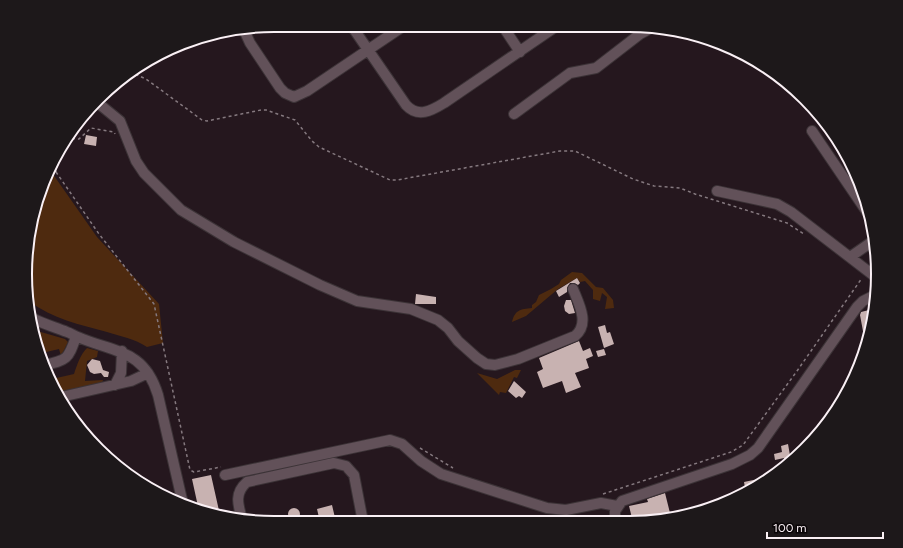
<svg xmlns="http://www.w3.org/2000/svg" width="903" height="548" font-family="Figtree,sans-serif">
<rect width="100%" height="100%" fill="#25171e"/>
<path fill="#4e2a0f" d="M50 170 97 237 159 304 163 343 147 347C135 339 120 336 107 332 80 325 52 318 30 302L25 274 38 194Z
M572 272 582 273 596 287 603 288 613 300 614 308 605 309 607 297 602 293 600 301 593 299V290L585 281 580 282 577 278 558 289 526 316 512 322C515 310 520 309 532 308V305L536 302 539 295 551 289 559 284 561 280Z
M34 330 65 339 68 342 61 356 59 349 38 354Z
M87 348 98 351 97 357 87 361 85 381 103 380 102 383 59 393 52 379 74 374C77 365 80 355 87 348Z
M515 370H521L517 378 514 377 506 393 500 392 499 395 477 373 497 379Z"/>
<path fill="#c8b2b1" d="M86 135 97 137 96 146 84 144Z
M577 278 580 283 578 285 574 283H570L567 288V292L559 297 556 291Z
M416 294 436 297V304H415Z
M566 300H571L575 313 569 314 565 311 564 306Z
M873 309V323L865 342 860 315 861 312Z
M605 325 607 333 610 332 614 344 604 348 598 327Z
M579 341 583 351 590 348 593 356 586 359 589 368 575 373 581 387 566 393 562 381 543 388 537 372 543 369 539 358Z
M604 349 606 355 598 357 596 351Z
M92 359 100 361 103 370 109 372 108 377H104L101 373 94 374 90 372 87 365Z
M514 381 526 392 522 398 519 396 516 398 508 391Z
M788 444 791 461 785 465 784 458 775 460 774 454 782 452 781 446Z
M211 475 220 515 199 511 192 479Z
M772 476 754 490 746 493 744 482Z
M665 493 671 517 646 522H633L629 506 648 502 647 499Z
M332 505 336 522H320L317 509Z
M288 514a6 6 0 1 1 12 0a6 6 0 1 1-12 0Z"/>
<g fill="none" stroke-linecap="round" stroke-linejoin="round">
<g stroke="#3c3337" stroke-width="12">
<path id="minor" d="M351 25 406 105C418 118 431 111 444 103L558 25
M502 25 520 52
M244 30 250 43 280 88 285 93 294 97 307 91 405 25
M98 103 120 121 136 161 144 173 181 210 234 242 320 285 357 301 411 309 438 320 448 328 458 341 477 358 486 364 495 365 518 359 575 336C590 324 579 304 573 289
M514 114 570 73 596 68 640 34 653 27
M812 131 869 215
M717 191 777 204 791 212 873 275
M850 257 873 241
M32 318C43 324 55 327 67 332 71 333 74 336 78 337 115 353 144 349 158 395L183 504
M44 365C68 360 68 359 76 337
M115 385 121 373 122 351
M61 397 131 381 148 373
M225 475 390 440 402 444 421 461 441 474 547 508 566 510 601 503 617 506
M242 519C238 505 234 493 247 482L334 463 346 466 354 475 363 522
M473 522 485 521 492 522
M615 522V511L622 501 732 464 750 455 758 448 857 307 863 301 873 296"/>
</g>
<path stroke="#85797f" stroke-width="1.5" stroke-dasharray="3 3" stroke-linecap="butt" d="M130 72 146 79 202 120 207 121 261 110H266L295 120 312 141 319 147 390 180H397L560 151H575L633 179 654 186 680 188 695 194 787 223 804 234
M66 138 79 139 91 128 114 132 115 134
M53 165 56 172 57 164 55 159
M56 172 99 234 154 304 190 470 194 472 221 467
M420 448 453 468
M603 494 731 452 743 445 797 371 862 278"/>
<use href="#minor" stroke="#625159" stroke-width="10"/>
</g>
<path d="M0 0H903V548H0ZM274 32H629A242 242 0 0 1 871 274V274A242 242 0 0 1 629 516H274A242 242 0 0 1 32 274V274A242 242 0 0 1 274 32Z" fill="#1d181a" fill-rule="evenodd"/>
<path fill="none" stroke="#faf0f5" stroke-width="2" d="M274 32H629A242 242 0 0 1 871 274V274A242 242 0 0 1 629 516H274A242 242 0 0 1 32 274V274A242 242 0 0 1 274 32Z"/>
<path d="M767 532v6h116v-6" fill="none" stroke="#faf0f5" stroke-width="2"/>
<text x="773" y="532" font-size="12" fill="#faf0f5" stroke="#0a0507" stroke-width="3" paint-order="stroke">100 m</text>
</svg>
